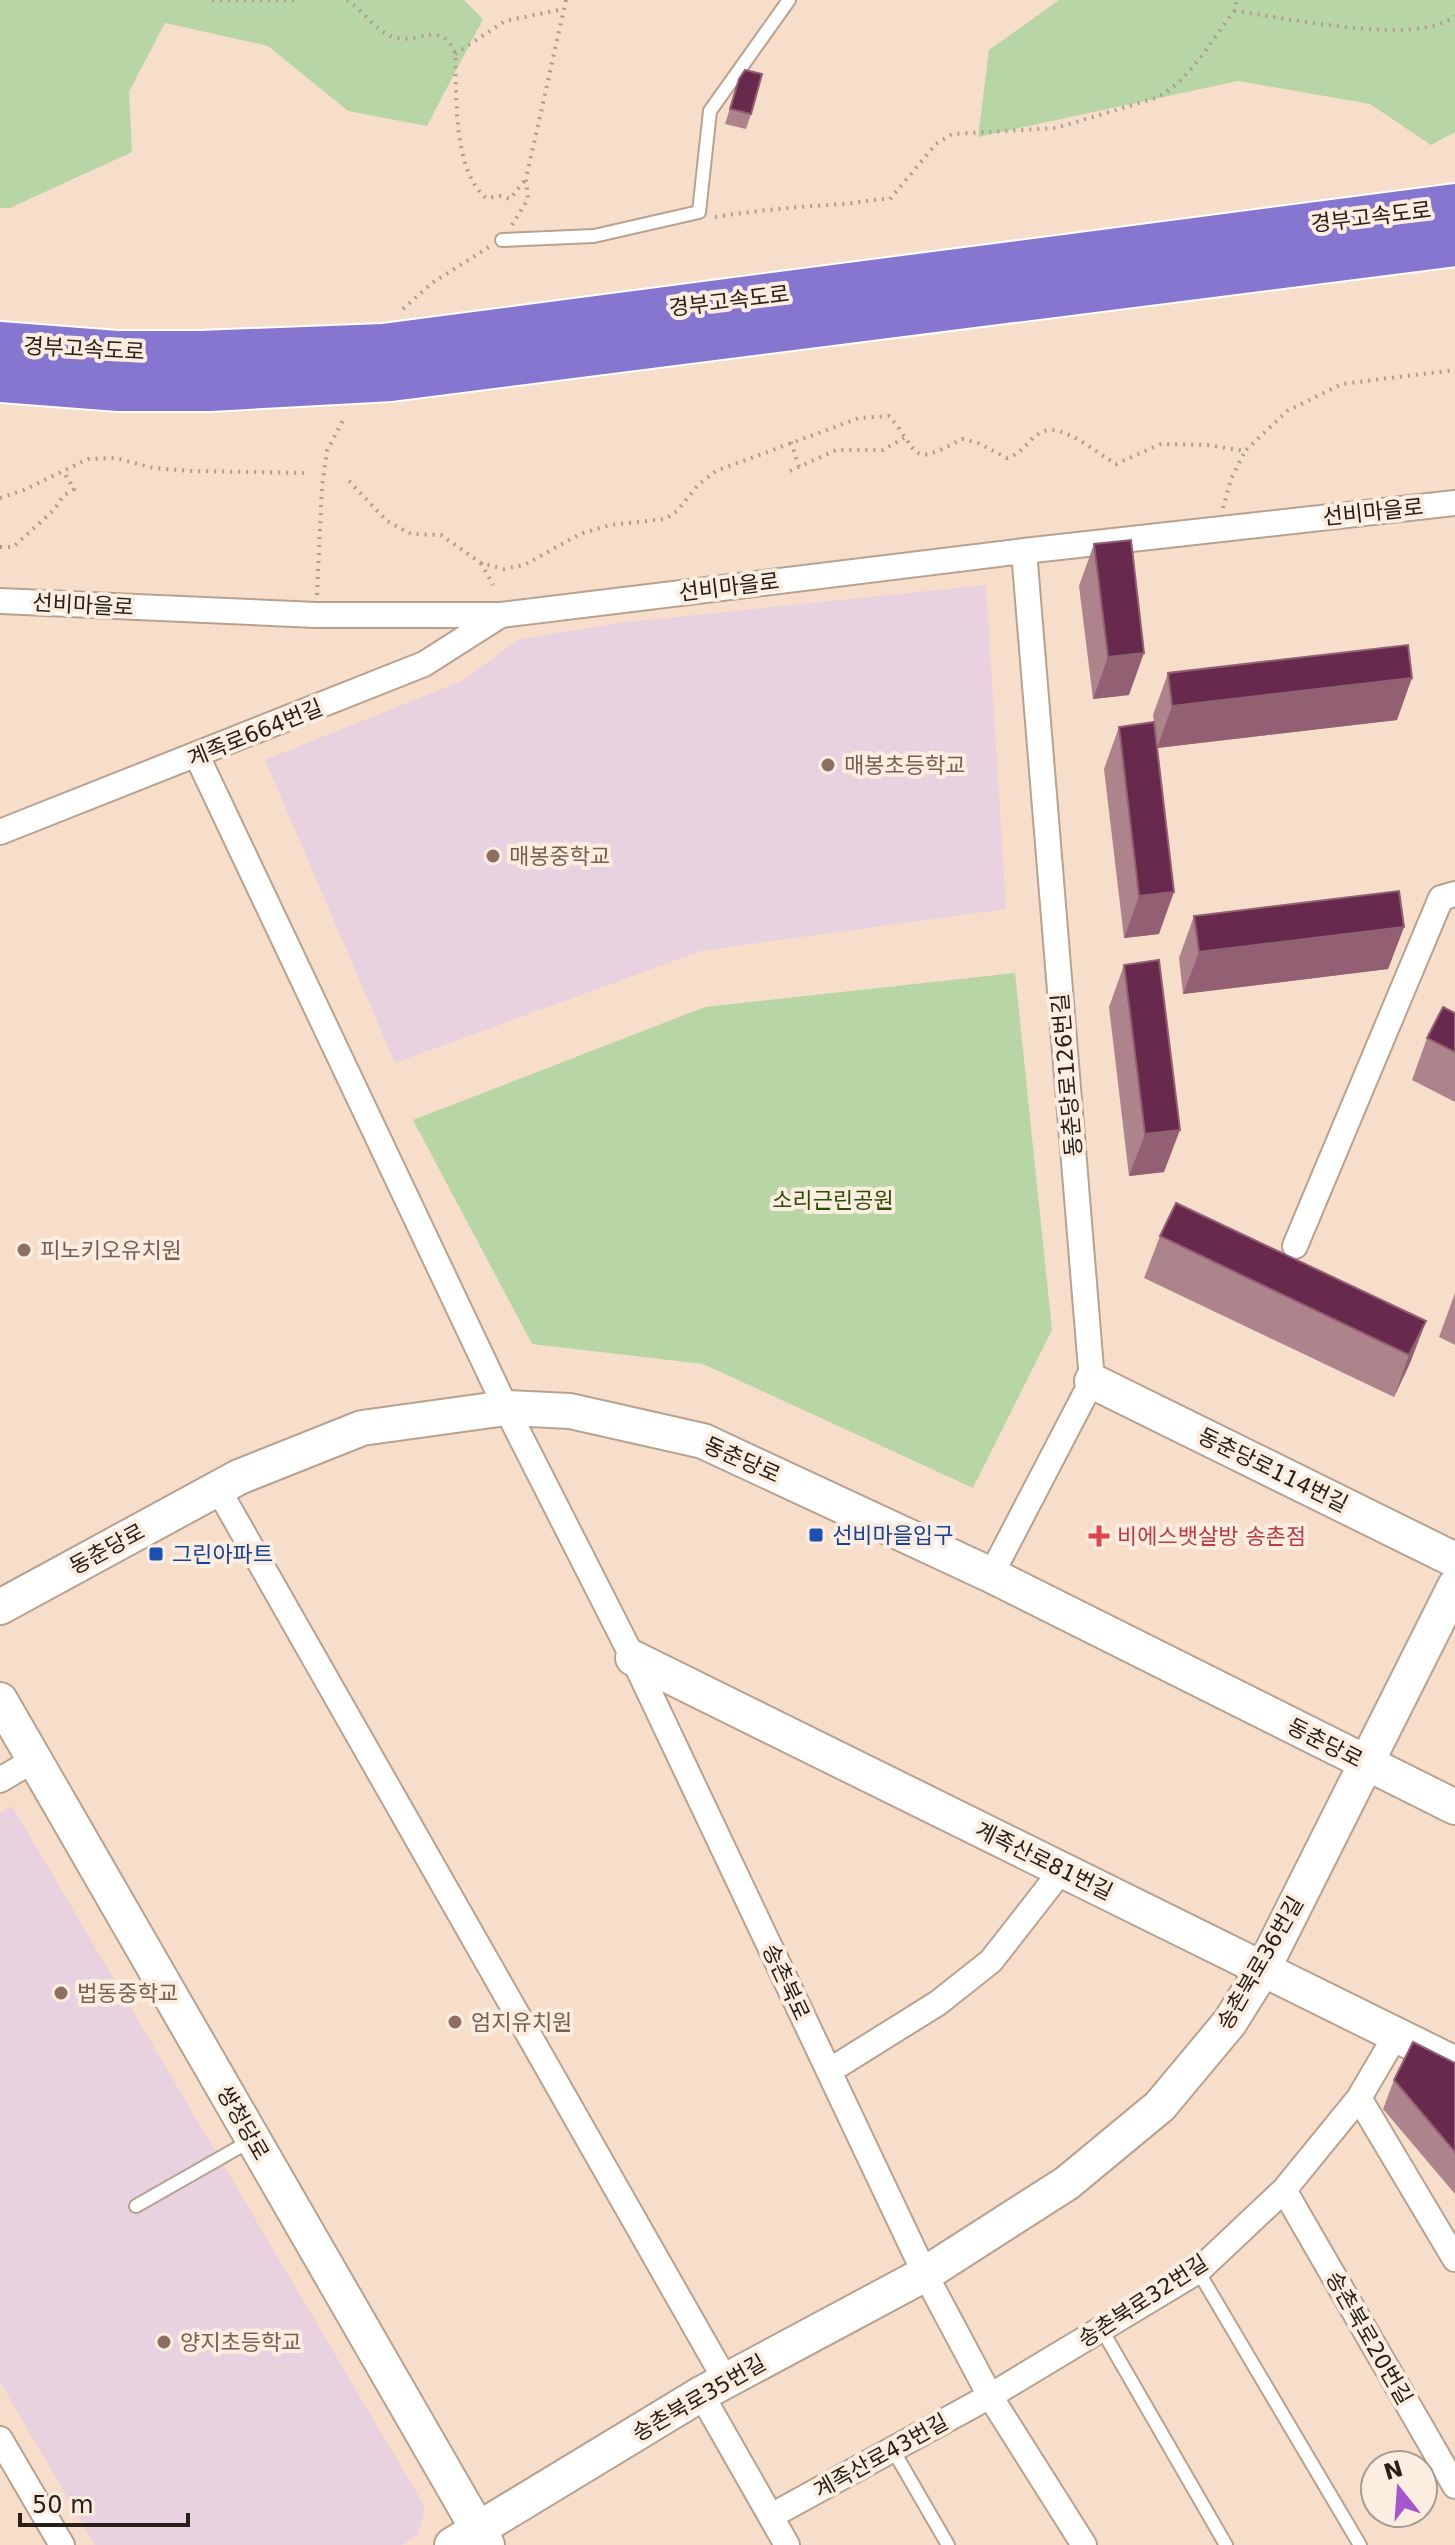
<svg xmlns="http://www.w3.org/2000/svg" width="1455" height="2545" font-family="'DejaVu Sans','Noto Sans KR',sans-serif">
<rect width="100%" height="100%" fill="#f6deca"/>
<path fill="#e8d2df" d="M986 585 1006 909 701 951 395 1063 265 760 462 681 519 639 627 622Z
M12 1806 425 2507 418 2535 401 2545H95L0 2382V1813Z"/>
<path fill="#b8d6a5" d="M0 0H464L483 19 427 126 348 111 268 46 165 23 129 92 132 152 10 208H0Z
M1059 0H1455V132L1431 145 1370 104 1238 81 978 137 989 50Z
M1015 973 1052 1330 973 1488 703 1364 532 1344 413 1120 705 1007Z"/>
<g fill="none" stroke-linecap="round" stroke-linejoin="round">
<g stroke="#b8a28f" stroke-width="16">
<path id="lane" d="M502 240 594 236 699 212 710 111 789 0
M136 2206 250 2141
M1198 2271 1360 2545
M1102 2330 1226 2545
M893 2450 948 2545"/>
</g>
<g stroke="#b8a28f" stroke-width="28">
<path id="street" d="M0 601 316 615H501L1024 551 1455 503
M197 756 506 1408 633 1658 925 2274 990 2396 1084 2545
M0 832 424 664 501 615
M1295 1246 1441 898 1455 894
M218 1489 726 2381
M991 1575 1092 1381 1024 551
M0 1780 34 1760
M829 2071 938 2003 991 1961 1062 1870
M1359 2098 1455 2259
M1284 2190 1455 2486
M701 2394 787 2545
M0 2439 62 2545
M771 2516 990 2396 1198 2271 1284 2190 1359 2098 1396 2035"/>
</g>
<g stroke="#b8a28f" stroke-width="38">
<path id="secondary" d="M1092 1381 1455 1560
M0 1607 239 1477 362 1428 506 1408 570 1411 703 1441 991 1575 1455 1807
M633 1658 1455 2064
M0 1700 487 2545
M452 2545 701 2394 925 2274 1067 2183 1160 2106 1230 2022 1263 1969 1455 1586"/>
</g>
<g stroke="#fff" stroke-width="48">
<path id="highway" d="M0 344 117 353H200L383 346 1455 206
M0 380 119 389H210L391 379 1455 244"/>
</g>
<path stroke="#af9c8d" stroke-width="4" stroke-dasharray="2 6" stroke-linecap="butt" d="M212 0H299
M347 0C363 10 378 34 396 38 421 43 442 20 455 53 457 95 452 169 486 198L500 196 510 199 525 180
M1234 11C1284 17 1417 47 1455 16
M455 54 505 21 563 9
M715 217C757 210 798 207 841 204 858 203 873 199 890 199L936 144 952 134 1056 128 1156 98C1190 81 1211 40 1234 11L1237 0
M512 225 528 199 526 179 566 0
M403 309 432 283 489 247
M791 442 799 467
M790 471 836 450H883L904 438
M349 481 387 521 411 534 441 535 481 563 504 569 524 565 580 534 610 525 665 519 677 511 698 485 716 471 859 418 889 416C921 452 907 469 962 439L978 443 1007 458C1027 451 1026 440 1042 432 1062 422 1098 454 1116 464L1161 444 1208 445 1245 451 1287 411 1342 384 1455 370
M0 498 24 490 88 459 115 458 154 468 190 471 309 473
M1223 508 1231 479 1245 451
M0 547H13L54 510 63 496 74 489 63 471
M481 563 493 585
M317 595 322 486 327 451 344 418"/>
<use href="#lane" stroke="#fff" stroke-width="12"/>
<use href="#street" stroke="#fff" stroke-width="24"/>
<use href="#secondary" stroke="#fff" stroke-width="34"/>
<use href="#highway" stroke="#8776cf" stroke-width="44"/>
</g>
<path fill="#ae848c" d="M739 79 751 114 746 129 725 124Z
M1094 544 1129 695 1093 699 1079 586Z
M1168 673 1397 720 1157 748 1159 934 1124 938 1104 769 1119 727 1154 722 1153 715Z
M1194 916 1404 927 1388 969 1183 994 1179 958Z
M1124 965 1164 1172 1129 1176 1109 1007Z
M1455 1013V1102L1412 1080 1427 1038Z
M1160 1236 1426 1321 1410 1363 1394 1397 1144 1278Z
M1455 1293V1345L1439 1337Z
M1455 2063V2194L1383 2109 1394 2080Z"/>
<path fill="#926072" d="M1144 653 1129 695 1093 699 1108 657Z
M1412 678 1397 720 1157 748 1172 706Z
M1174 892 1159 934 1124 938 1139 896Z
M1404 927 1388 969 1183 994 1199 952Z
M1180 1130 1164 1172 1129 1176 1145 1134Z
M1426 1321 1410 1363 1394 1397 1409 1355Z"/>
<path fill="#672a4d" stroke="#926072" stroke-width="2" d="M745 70 762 74 751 114 730 109 739 79Z
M1131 540 1144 653 1108 657 1094 544Z
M1408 645 1412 678 1172 706 1168 673Z
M1154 722 1174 892 1139 896 1119 727Z
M1399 891 1404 927 1199 952 1194 916Z
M1159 960 1180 1130 1145 1134 1124 965Z
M1443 1007 1455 1013V1052L1427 1038Z
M1176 1203 1426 1321 1409 1355 1160 1236Z
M1413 2042 1455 2063V2152L1394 2080Z"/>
<g fill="#8d6e63" stroke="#fcede1" stroke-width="3">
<circle cx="828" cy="765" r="8"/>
<circle cx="493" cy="856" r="8"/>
<circle cx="24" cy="1250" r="8"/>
<circle cx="61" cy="1993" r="8"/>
<circle cx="455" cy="2022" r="8"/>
<circle cx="164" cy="2342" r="8"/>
</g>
<g fill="#1a4fb4" stroke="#fcede1" stroke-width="3">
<rect x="808" y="1527" width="16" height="16" rx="4"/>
<rect x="148" y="1546" width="16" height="16" rx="4"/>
</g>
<path fill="#e0444e" stroke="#fcede1" stroke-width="3" d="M1095 1524h8v8h8v8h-8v8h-8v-8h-8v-8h8z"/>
<g text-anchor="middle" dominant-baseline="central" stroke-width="8" stroke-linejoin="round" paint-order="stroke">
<g font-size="22" fill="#282018" stroke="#fcede1">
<text transform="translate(1371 217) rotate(-7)">경부고속도로</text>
<text transform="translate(729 301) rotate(-7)">경부고속도로</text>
<text transform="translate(84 349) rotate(3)">경부고속도로</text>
<text transform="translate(1373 512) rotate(-6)">선비마을로</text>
<text transform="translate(729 587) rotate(-7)">선비마을로</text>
<text transform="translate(83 605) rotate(3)">선비마을로</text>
<text transform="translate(255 733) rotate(-22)">계족로664번길</text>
<text transform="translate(1067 1075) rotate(-95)">동춘당로126번길</text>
<text transform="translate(742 1460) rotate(24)">동춘당로</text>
<text transform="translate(1273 1470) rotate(26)">동춘당로114번길</text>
<text transform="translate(107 1549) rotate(-28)">동춘당로</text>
<text transform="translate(1325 1743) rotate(27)">동춘당로</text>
<text transform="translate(1044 1861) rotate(26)">계족산로81번길</text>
<text transform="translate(1260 1963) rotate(-60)">송촌북로36번길</text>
<text transform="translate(786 1982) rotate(65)">송촌북로</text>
<text transform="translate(243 2123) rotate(60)">쌍청당로</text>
<text transform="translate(1143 2301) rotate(-33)">송촌북로32번길</text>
<text transform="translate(1369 2338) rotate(60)">송촌북로20번길</text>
<text transform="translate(699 2398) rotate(-30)">송촌북로35번길</text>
<text transform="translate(881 2456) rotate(-29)">계족산로43번길</text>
</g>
<g font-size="22" fill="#785e54" stroke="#fcede1" text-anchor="start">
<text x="844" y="765">매봉초등학교</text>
<text x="509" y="856">매봉중학교</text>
<text x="40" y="1250">피노키오유치원</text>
<text x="77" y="1993">법동중학교</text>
<text x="471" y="2022">엄지유치원</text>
<text x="180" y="2342">양지초등학교</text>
</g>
<g font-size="22" fill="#2b4d06" stroke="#fcede1">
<text x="833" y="1200">소리근린공원</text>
</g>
<g font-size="22" fill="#164399" stroke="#fcede1" text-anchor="start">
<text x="832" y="1535">선비마을입구</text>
<text x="172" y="1554">그린아파트</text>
</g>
<g font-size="22" fill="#be3a42" stroke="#fcede1" text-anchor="start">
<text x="1117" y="1536">비에스뱃살방 송촌점</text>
</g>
</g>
<g transform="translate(1399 2489) rotate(343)"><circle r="38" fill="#fcede1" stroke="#a79b91" stroke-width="2"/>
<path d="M0-6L14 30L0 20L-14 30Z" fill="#a557c9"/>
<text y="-12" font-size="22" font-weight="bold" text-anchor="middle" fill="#282018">N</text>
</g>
<path d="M20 2513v12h168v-12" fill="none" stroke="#282018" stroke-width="4"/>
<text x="32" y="2513" font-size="24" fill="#282018" stroke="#fcede1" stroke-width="6" paint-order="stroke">50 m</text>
</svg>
